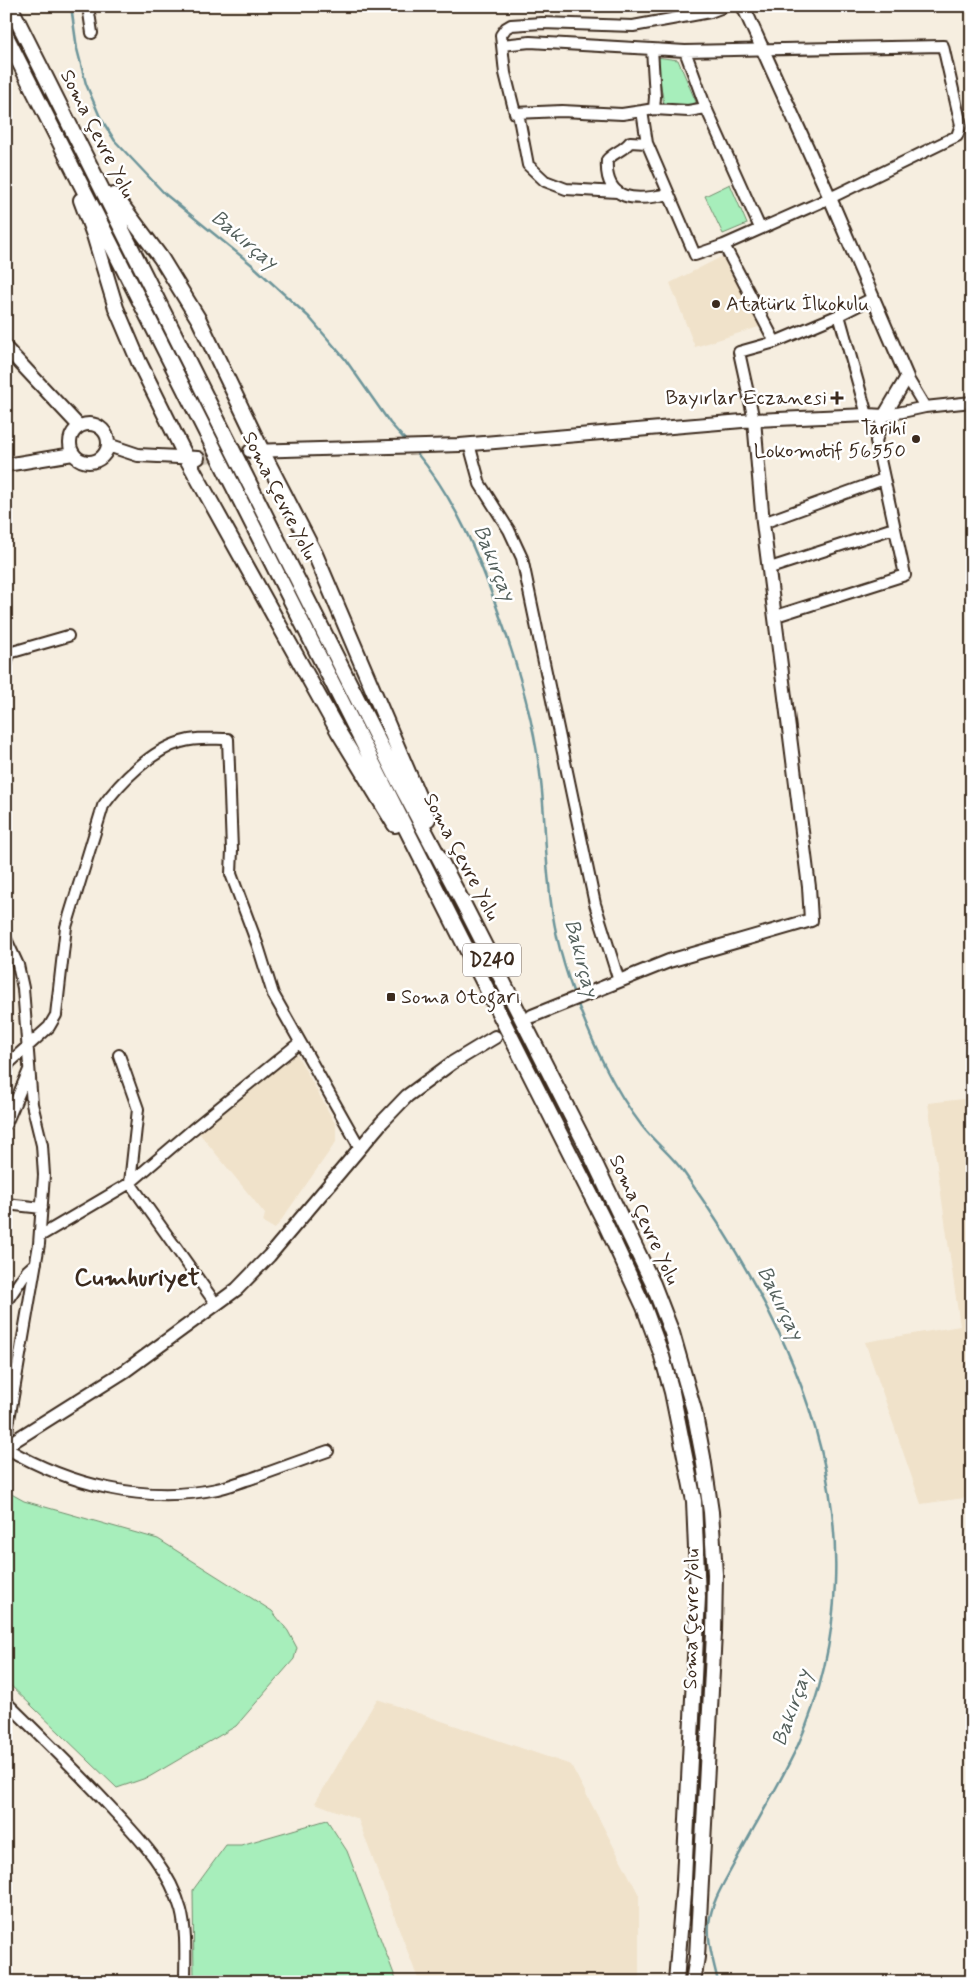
<svg xmlns="http://www.w3.org/2000/svg" width="978" height="1988" font-family="Mynerve,sans-serif">
<rect width="100%" height="100%" fill="#f6eee0"/>
<filter id="ink" filterUnits="userSpaceOnUse"><feTurbulence type="fractalNoise" baseFrequency=".02" numOctaves="2"/><feDisplacementMap in="SourceGraphic" scale="10" xChannelSelector="R" yChannelSelector="G"/><feConvolveMatrix kernelMatrix="1 2 1 2 8 2 1 2 1" color-interpolation-filters="sRGB"/></filter>
<g filter="url(#ink)">
<path fill="#f0e2ca" d="M729 253 765 325 695 347 670 283Z
M295 1051 336 1125V1142L275 1229 263 1222 265 1214 199 1133Z
M972 1098V1497L921 1504 865 1342 960 1326 928 1103Z
M377 1699 571 1765 639 1895V1982H419L358 1819 315 1803Z"/>
<path fill="#a7eebb" stroke="#718c6c" d="M656 57 678 60 696 102 692 107 664 104Z
M730 184 747 224 723 234 705 196Z
M6 1491 24 1501 158 1539 272 1611 288 1631 297 1648 294 1659 236 1726 149 1777 117 1788 6 1681Z
M327 1820 347 1851 397 1982H194L193 1890 226 1845H241Z"/>
<g fill="none" stroke-linecap="round" stroke-linejoin="round">
<path stroke="#6d959a" stroke-width="2.5" d="M71 6 77 49 86 84 100 117 115 141 165 194 251 264 309 317 345 359 390 423 408 443
M415 451C455 498 479 556 499 614 519 669 535 725 541 782 545 816 545 850 549 884 552 922 561 959 574 994
M577 1002C594 1046 613 1088 642 1126 655 1143 673 1156 685 1174 769 1293 841 1432 835 1583 833 1638 821 1694 798 1745 779 1786 755 1824 734 1864 724 1883 712 1901 709 1923 707 1943 714 1963 718 1982"/>
<path stroke="#d1c7b9" stroke-width="12" stroke-dasharray="12 6" stroke-linecap="butt" d="M198 458 250 451"/>
<g stroke="#3b2a1e" stroke-width="14">
<path id="minor" d="M88 6 92 33
M502 45 501 35 506 28 511 25 542 23 633 26 710 12 726 6
M706 108 685 51 943 46 961 125 957 136 830 198 724 245 775 342
M654 109 655 97 652 49 685 51
M642 111 622 114 562 111 515 113 505 73 502 45 530 42 652 49
M518 113 528 165 545 181 566 189 617 192
M647 143 630 142C623 151 614 152 607 160 604 203 637 201 669 194
M724 245 695 255 647 143 642 111 654 109 688 111 706 108 760 228
M925 407 972 402
M867 415 839 315 873 298
M754 420 739 352 775 342 839 315
M469 444 480 484 509 530 522 558 595 904 619 981
M763 523 884 479
M770 568 894 528
M776 616 905 575 876 441 884 416 925 407 907 377
M6 651 9 653 68 636
M6 666 9 653
M6 939 18 965 23 988 32 1104 42 1145 44 1175 39 1244 6 1437
M119 1055 138 1109 130 1183 216 1304
M6 1070 9 1063 49 1027 56 1015 66 927 103 806C120 782 152 750 181 742 196 737 212 739 228 739L232 850 231 874 258 946 273 994 360 1148
M6 1124 29 1070
M6 1204 42 1208
M40 1236 130 1183 192 1130 299 1043
M6 1302 27 1271 36 1263
M6 1448C69 1485 144 1504 217 1489 228 1487 239 1482 250 1479 276 1470 302 1460 328 1451
M6 1702C42 1737 79 1773 113 1810 140 1839 170 1870 181 1910 187 1933 185 1958 185 1982"/>
</g>
<g stroke="#3b2a1e" stroke-width="16">
<path id="major" d="M6 348 79 426
M70 443a19 19 0 1 1 38 0a19 19 0 1 1-38 0Z
M108 445 138 455 198 458
M250 451 460 445 754 420 867 415 884 416 907 377 830 198 743 6
M6 465 73 454
M532 1016 669 961 811 920 809 887 763 523 754 420
M6 1446 125 1371 237 1289 269 1256 382 1122 407 1096 452 1063 495 1037"/>
</g>
<g stroke="#3b2a1e" stroke-width="18">
<path id="highway" d="M10 6 399 782 463 903 589 1151 653 1284 672 1333 694 1410 703 1457 711 1512 715 1574 714 1633 697 1957 693 1982
M6 36 605 1223 644 1307 661 1353 672 1392 694 1501 698 1597 684 1880 676 1982
M114 195 161 258 199 320 262 451 315 554 428 819
M81 200 94 235 116 308 139 362 187 459 338 731 395 825"/>
</g>
<use href="#minor" stroke="#fff" stroke-width="10"/>
<use href="#major" stroke="#fff" stroke-width="12"/>
<use href="#highway" stroke="#fff" stroke-width="14"/>
</g>
</g>
<g fill="#3b2a1e" stroke="#fff" stroke-width="2">
<circle cx="716" cy="304" r="5"/>
<path d="M834.5 390.5h5v5h5v5h-5v5h-5v-5h-5v-5h5z"/>
<circle cx="916" cy="439" r="5"/>
<rect x="386" y="992" width="10" height="10" rx="2.5"/>
</g>
<g text-anchor="middle" dominant-baseline="central" stroke-width="5" stroke-linejoin="round" paint-order="stroke">
<rect fill="#fff" stroke="#766a62" stroke-width="1" x="463" y="943.5" width="58" height="33" rx="4"/>
<g font-size="19" font-weight="bold" fill="#3b2a1e">
<text x="492" y="960">D240</text>
</g>
<g font-size="20" fill="#3b2a1e" stroke="#fff">
<text transform="translate(97 134) rotate(63)">Soma Çevre Yolu</text>
<text transform="translate(279 496) rotate(63)">Soma Çevre Yolu</text>
<text transform="translate(461 857) rotate(62)">Soma Çevre Yolu</text>
<text transform="translate(644 1220) rotate(65)">Soma Çevre Yolu</text>
<text transform="translate(692 1619) rotate(-89)">Soma Çevre Yolu</text>
</g>
<g font-size="20" fill="#3b2a1e" stroke="#fff" text-anchor="start">
<text x="726" y="304">Atatürk İlkokulu</text>
<text x="827" y="398" text-anchor="end">Bayırlar Eczanesi</text>
<text x="906" y="428" text-anchor="end">Tarihi<tspan x="906" dy="23">Lokomotif 56550</tspan></text>
<text x="401" y="997">Soma Otogarı</text>
</g>
<g font-size="21" font-style="italic" fill="#54605c" stroke="#fff">
<text transform="translate(244 240) rotate(40)">Bakırçay</text>
<text transform="translate(494 563) rotate(68)">Bakırçay</text>
<text transform="translate(581 958) rotate(75)">Bakırçay</text>
<text transform="translate(780 1303) rotate(64)">Bakırçay</text>
<text transform="translate(792 1708) rotate(-70)">Bakırçay</text>
</g>
<g font-size="25" font-weight="bold" fill="#3b2a1e" stroke="#fff">
<text x="137" y="1278">Cumhuriyet</text>
</g>
</g>
<rect width="978" height="1988" fill="none" stroke="#fff" stroke-width="25"/>
<rect x="12" y="12" width="953" height="1963" fill="none" stroke="#3b2a1e" stroke-width="2" filter="url(#ink)"/>
</svg>
